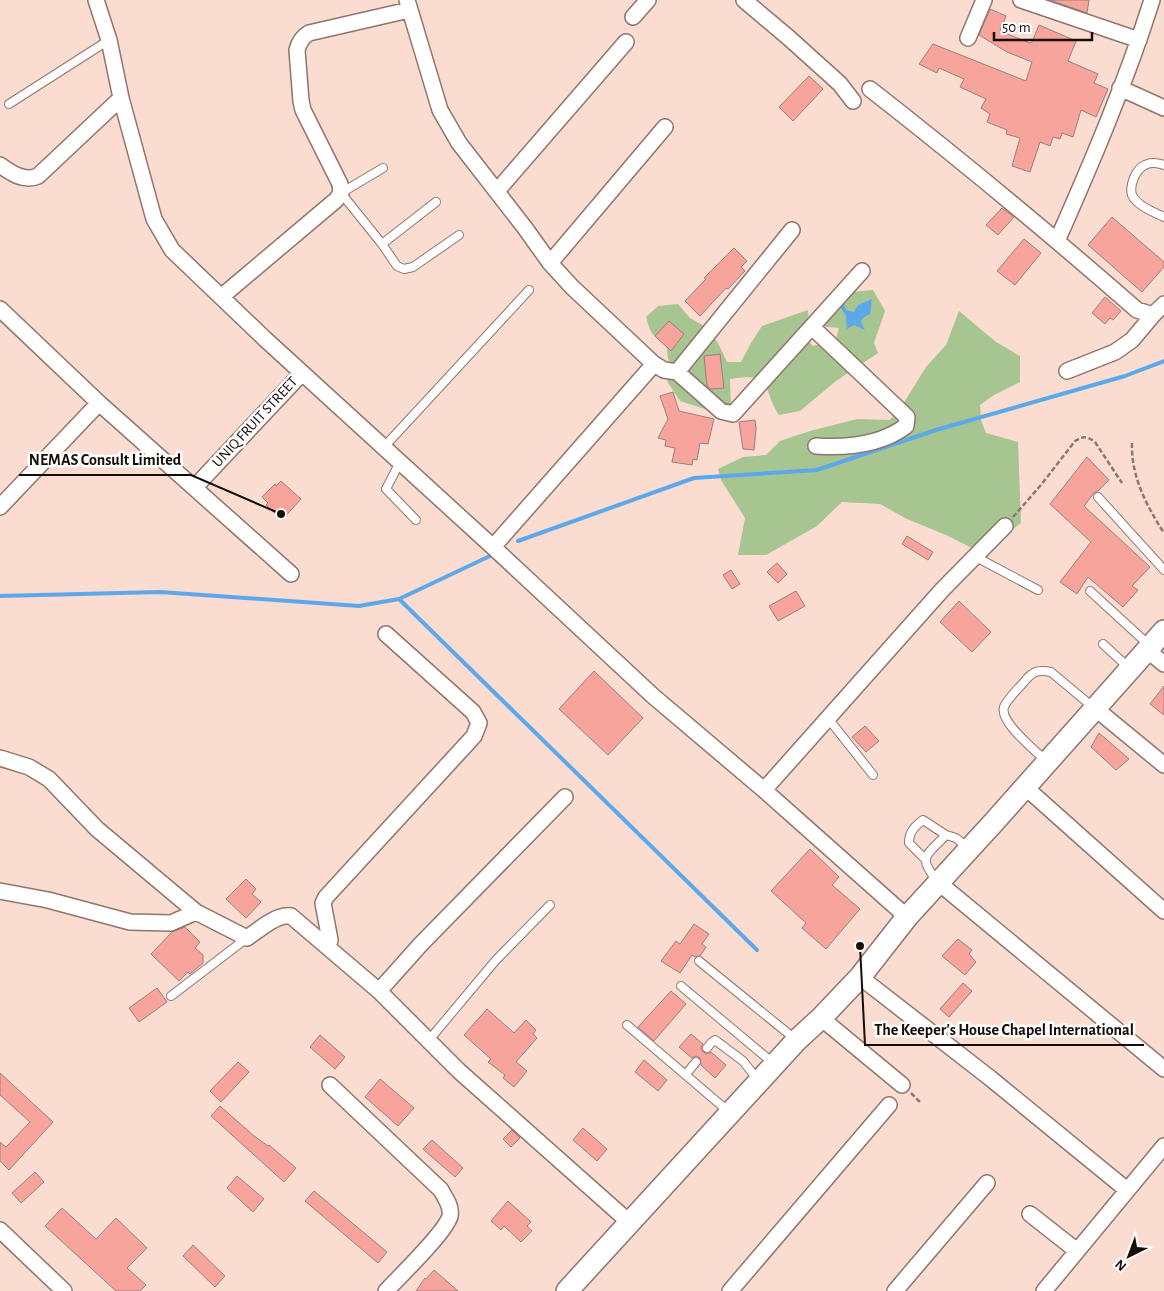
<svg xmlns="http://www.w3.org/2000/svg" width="1164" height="1291" font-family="'Alegreya Sans',sans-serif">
<rect width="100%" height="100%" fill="#fadcd1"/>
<path fill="#a7c590" d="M873 290 885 311 874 343 878 353 836 381 800 411 779 415C761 387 775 372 730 379L731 407 708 410 680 401 667 381 673 370 668 359 666 342C651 338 650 330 646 317L658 306 678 304 690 318 706 327 718 343 727 362H741L751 343 762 326 808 310 809 321 805 338 813 346 836 339 839 328 818 326 851 292Z
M959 311 996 342 1020 356V382L994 395 980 405 981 420 986 433 1018 442 1021 523 982 553 946 535 907 519 880 504 842 502 817 526 766 555H738L745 518 721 480 718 469 743 457 766 455 780 441 810 431 857 419 890 420 905 401 926 367 946 345Z"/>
<path fill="#5da8eb" d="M872 299 870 314 863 318 861 322 865 330 854 325 847 329 846 316 839 305 844 303 846 310 854 312 858 305Z"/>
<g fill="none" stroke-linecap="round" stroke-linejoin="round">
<path stroke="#5da8eb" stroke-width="4" d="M518 541 694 478 817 470 936 430 1125 376 1164 361
M0 596 160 592 359 606 399 599 490 556
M399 599 757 950"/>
</g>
<path fill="#f6a49c" stroke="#9c7f7c" d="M1050 0H1089L1087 13Z
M990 9 1006 16 1000 31 1030 43 1032 42 1039 25 1076 41 1068 61 1098 74 1094 83 1108 89 1096 117 1081 110 1073 137 1062 133 1060 139 1053 137 1050 146 1040 142 1030 172 1012 166 1020 138 1006 134 1007 130 987 122 990 114 981 108 986 99 960 87 964 79 939 68 937 73 919 64 933 44 1026 81 1032 62 1007 52 979 35Z
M809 76 823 89 793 121 779 107Z
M1002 208 1014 217 998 235 986 225Z
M1112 217 1164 262V267L1142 292 1088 245Z
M1024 239 1041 253 1015 285 997 271Z
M734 248 747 261 741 267 745 271 728 289 726 288 700 316 685 301 706 279 704 278Z
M1105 297 1121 311 1113 320 1110 318 1105 324 1092 313Z
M669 321 684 334 671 351 655 336Z
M720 354 724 388 711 389 707 386 704 356Z
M673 392 679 411 714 419 708 444 700 443 697 460 693 459 692 465 672 462 675 448 665 446 666 440 658 438 668 419 660 396Z
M755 420 756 429 754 450 743 449 739 422Z
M1087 457 1109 480 1098 491 1094 493 1084 506 1150 567 1132 586 1138 590 1123 607 1088 577 1077 594 1060 582 1091 542 1050 504Z
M281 481 301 499 282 520 266 505 268 503 262 497 275 484 276 486Z
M907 536 933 552 928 560 902 544Z
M777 563 787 574 778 583 767 572Z
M731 570 740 584 732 589 723 575Z
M796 591 805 606 778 621 769 606Z
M959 601 991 632 972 652 940 622Z
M594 671 643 718 608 755 559 709Z
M1164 686V715L1150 704Z
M865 726 879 741 866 752 852 737Z
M1099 733 1129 759 1116 770 1091 747Z
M810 849 839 877 832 885 860 909 826 949 802 928 806 923 771 891Z
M246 879 256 889 252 894 261 902 246 918 226 899Z
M694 924 709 934 702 944 706 947 700 956 695 957 692 955 680 973 661 961 676 941 680 944Z
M185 927 200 942 195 948 203 955V963L190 974 188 972 179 981 151 954 172 932Z
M958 939 972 950 969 954 976 962 965 975 942 956Z
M963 983 972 991 949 1017 940 1009Z
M157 988 167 1002 139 1022 129 1008Z
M671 991 686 1004 654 1041 638 1027Z
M487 1009 514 1033 526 1020 536 1030 533 1034 537 1038 516 1062 527 1071 514 1087 503 1078 505 1075 488 1062 491 1059 464 1035Z
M691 1034 703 1044 701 1048 703 1052 707 1054 711 1052 726 1065 715 1078 701 1065 700 1058 696 1056 692 1058 679 1047Z
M320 1035 345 1057 335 1069 310 1047Z
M644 1060 667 1080 658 1091 635 1072Z
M238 1062 249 1072 221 1102 210 1091Z
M0 1073 53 1122 9 1170 0 1161V1142L6 1147 30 1122 0 1095Z
M380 1079 414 1108 398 1126 365 1097Z
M220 1106 254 1136 268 1146 269 1145 296 1168 284 1182 211 1116Z
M583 1128 607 1149 597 1161 573 1140Z
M512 1130 520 1138 511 1147 503 1139Z
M432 1140 463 1168 455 1177 423 1149Z
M35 1172 44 1182 21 1203 12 1193Z
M237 1176 264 1199 253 1212 227 1188Z
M314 1191 387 1252 378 1263 305 1201Z
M508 1201 531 1222 527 1226 532 1231 521 1242 504 1226 501 1230 491 1221Z
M62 1208 96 1239 116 1218 147 1248 127 1268 146 1285 140 1291H116L45 1226Z
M193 1245 225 1276 215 1287 183 1256Z
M434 1270 458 1291H416L425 1278 426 1279Z"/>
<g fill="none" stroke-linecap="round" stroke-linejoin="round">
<g stroke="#8f756c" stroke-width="10">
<path id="lane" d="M9 104 109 40
M1164 165C1158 163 1151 162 1145 165 1136 169 1129 185 1132 195 1137 206 1154 212 1164 217
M383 168 341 193 382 244 397 266 404 269 413 267 459 235
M382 244 436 202
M384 447 529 290
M400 462 386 489 416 520
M1098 497 1164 570
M974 556 1038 590
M1090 591 1149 645
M1103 644 1129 668
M827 717 873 775
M1046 761C1036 751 999 722 1004 707 1007 699 1018 689 1024 682 1032 672 1037 669 1051 672L1094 708
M925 859 909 843C909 832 914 827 923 820L946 835
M937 881C917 856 926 856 946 835L956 838 968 848
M699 961 795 1039
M681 986 773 1063
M171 996 247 938
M627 1025 729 1112
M429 1040 496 960 550 905
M707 1048 711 1043 715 1040 743 1061 758 1080
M686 1074 696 1062"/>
</g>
<g stroke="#8f756c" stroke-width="18">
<path id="street" d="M96 0 109 40 121 98 154 219 172 250 265 339 493 547 653 696 764 790 907 917
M407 0 440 110 459 143 525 228 550 263 572 287 654 364 664 370 677 372 792 230
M744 0 789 38 840 84 853 101
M1021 0 1139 40
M633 17 648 0
M968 38 984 0
M1120 88 1164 108
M870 89C961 160 1050 234 1137 310L1153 315 1164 304
M0 165C11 173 24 182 38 176L121 98
M497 191 626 42
M1057 241C1092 162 1126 82 1152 0
M550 263 665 127
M221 297 336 200 341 193 340 184 303 110 301 101 297 50C299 42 302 37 309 33L409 10
M0 309 99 403 291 574
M812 327 907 417 906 426C881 445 847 448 816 446
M1067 371 1115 352 1132 340 1153 315
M677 372 721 411 733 414 862 271
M195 487 302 373
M0 507 99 403
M493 547 654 364
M1147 650 1164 664
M1096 709 1164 765
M0 758 29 767 49 779 97 829 196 912 247 938C259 930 276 914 291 916L379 991 459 1071 629 1222
M1025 787 1164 911
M764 790 942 590 1005 526
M939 883 1164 1069
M0 891 48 900 130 922 171 923 196 912
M328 947 330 940 323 903 326 897 474 736 479 723 473 712 386 634
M860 977 990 1078 1127 1190
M379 991 421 944 565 797
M821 1018 902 1085
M330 1085 441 1190C445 1198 452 1206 450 1216 446 1232 399 1277 386 1291
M1030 1214 1077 1251
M0 1230 64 1291
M730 1291 889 1105
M895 1291 987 1183
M1044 1291 1164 1146"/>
</g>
<g stroke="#8f756c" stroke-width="24">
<path id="secondary" d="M567 1291 797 1040 821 1018 860 977 907 917 994 822 1164 631"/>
</g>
<path stroke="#8b7870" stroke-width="2.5" stroke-dasharray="5 2.5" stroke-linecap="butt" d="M1132 443C1131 476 1146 505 1164 533
M1013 517 1041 485 1075 441C1083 436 1087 436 1095 442L1122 483
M911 1093 921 1103"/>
<use href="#lane" stroke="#fff" stroke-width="8"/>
<use href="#street" stroke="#fff" stroke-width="15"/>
<use href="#secondary" stroke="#fff" stroke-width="21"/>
</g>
<g text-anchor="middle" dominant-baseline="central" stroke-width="5" stroke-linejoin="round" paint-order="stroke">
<g font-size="15" fill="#160d09" stroke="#fff">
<text transform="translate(255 422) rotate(-47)">UNIQ FRUIT STREET</text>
</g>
</g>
<path fill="none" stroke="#160d09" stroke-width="2" d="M281 514L191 475H19M860 946L865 1045H1144"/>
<g fill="#160d09" stroke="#fff" stroke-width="2">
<circle cx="281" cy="514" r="5"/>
<circle cx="860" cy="946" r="5"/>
</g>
<g font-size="16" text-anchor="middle" font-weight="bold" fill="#160d09" stroke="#fff" stroke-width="5" stroke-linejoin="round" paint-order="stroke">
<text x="105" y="465">NEMAS Consult Limited</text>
<text x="1004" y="1035">The Keeper's House Chapel International</text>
</g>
<g transform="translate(1129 1256) rotate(222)" stroke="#ffffff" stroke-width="4" paint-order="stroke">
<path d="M0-4L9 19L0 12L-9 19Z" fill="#160d09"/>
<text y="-8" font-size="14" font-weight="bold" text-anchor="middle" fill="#160d09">N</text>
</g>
<path d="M994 32v8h98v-8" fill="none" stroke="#160d09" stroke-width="2.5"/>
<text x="1002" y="32" font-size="15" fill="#160d09" stroke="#ffffff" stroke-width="4" paint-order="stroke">50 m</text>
</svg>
